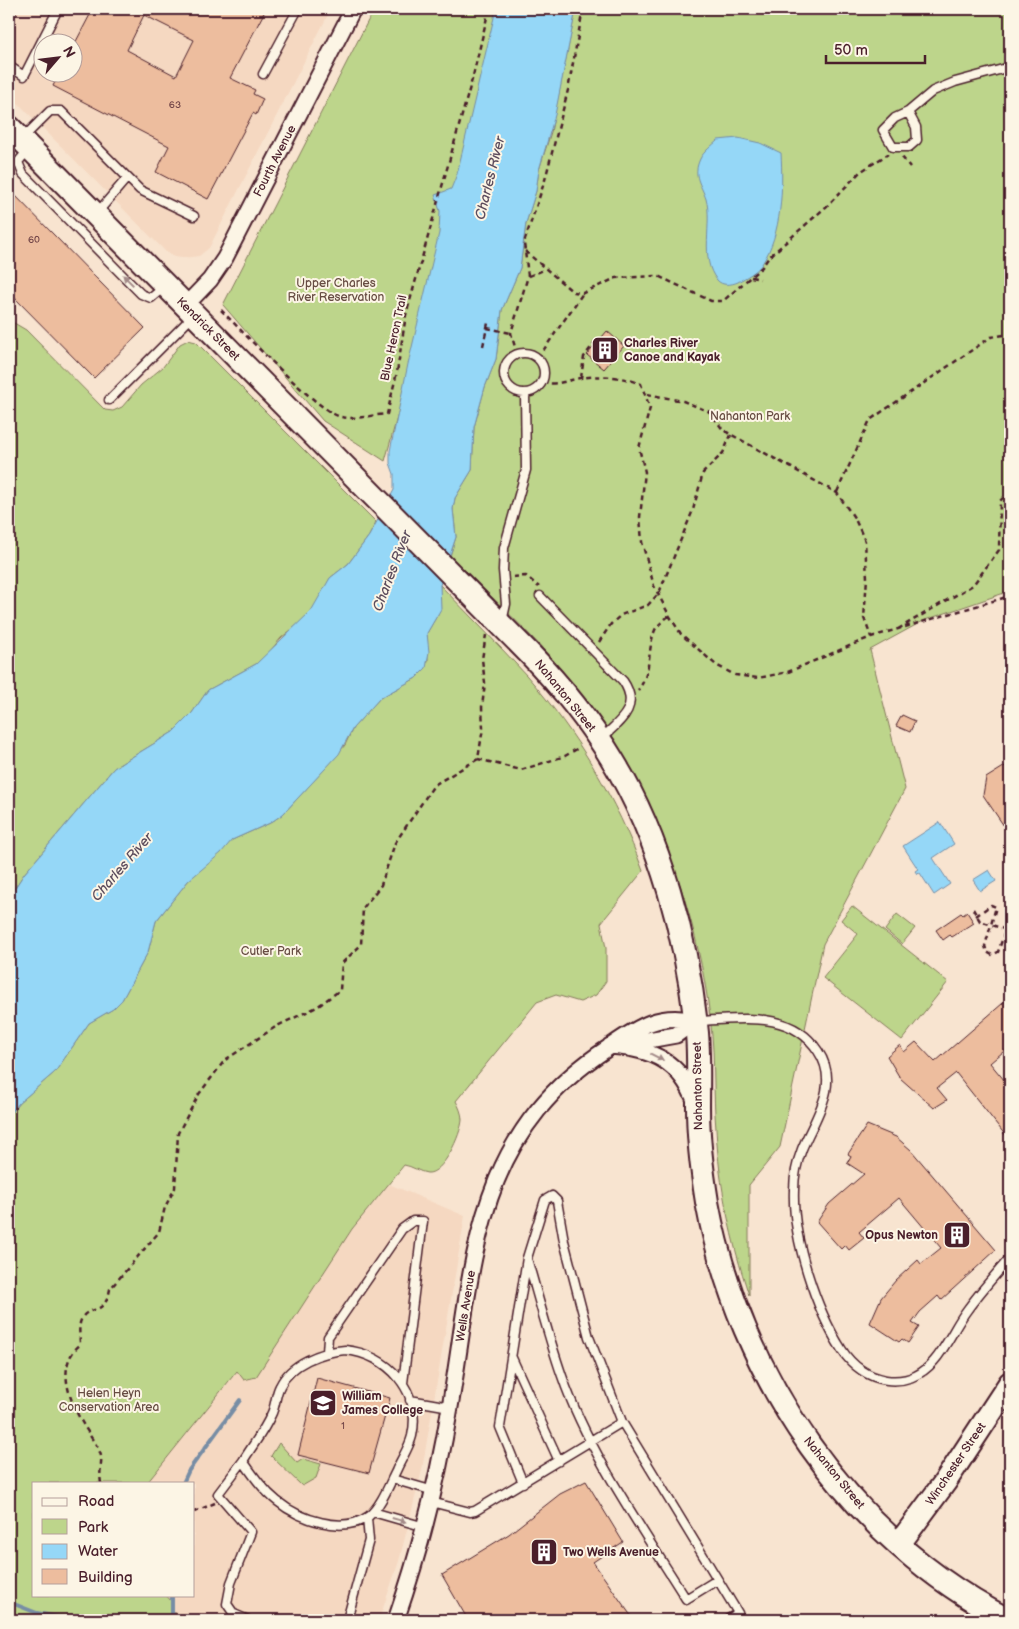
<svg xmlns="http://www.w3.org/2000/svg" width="1019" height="1629" font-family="'Balsamiq Sans',sans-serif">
<rect width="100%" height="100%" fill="#f8e4d0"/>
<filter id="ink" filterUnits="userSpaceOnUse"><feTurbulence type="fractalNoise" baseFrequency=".02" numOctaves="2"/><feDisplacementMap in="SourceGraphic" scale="10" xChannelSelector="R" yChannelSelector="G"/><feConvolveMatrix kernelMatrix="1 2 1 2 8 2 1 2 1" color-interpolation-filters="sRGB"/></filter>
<g filter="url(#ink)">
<path fill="#f5d8c1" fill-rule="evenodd" d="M9 9H331L209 248 199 256 183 258 174 257 166 252 9 94ZM42 42H72V72H42Z
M389 1184 465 1216 422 1470 399 1561 379 1620H83L55 1595H194V1483H147Z"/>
<path fill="#bdd58b" stroke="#847a5b" d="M374 9H509L385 461 323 421 223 305Z
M576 9H1010V591L925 620 870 650 905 789 823 944 780 1147 749 1185V1295C731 1241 719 1185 716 1129 713 1094 715 1060 711 1025 696 897 648 779 568 678 533 634 490 596 450 556L456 537 453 509 455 498 472 470 474 427 485 387 496 359 502 310 520 268 526 223 536 191 539 170 551 132Z
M9 320 26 330 105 410 113 411 122 407 141 385 163 367 180 344 188 340 196 342 376 522 369 536 348 564 330 578 318 603 302 621 281 638 266 656 256 664 208 690 192 713 173 732 114 768 24 874 9 897Z
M440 585C469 615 499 645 527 676 577 733 617 800 643 871L601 923 606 948V981L596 995 580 1002 556 995 537 1002 456 1101C459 1107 462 1113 462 1120 461 1134 443 1175 427 1173 419 1172 412 1166 404 1165L352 1229 256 1377 244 1380 237 1371 147 1483H34V1595H166L171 1601 176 1620H9V1115L19 1103 55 1072 89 1023 113 1009 122 1000 148 952 156 921 188 881 232 840 270 823 283 814 331 762 345 745 353 728 380 698 416 678 428 661 427 633 438 614Z
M852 906 948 982 902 1040 823 978 858 934 841 920Z
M897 914 915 928 902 944 885 930Z
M279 1443 297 1463 303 1459 321 1464 316 1478 302 1486 271 1456Z"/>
<path fill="#95d7f7" stroke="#778da5" d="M496 9H576L555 115 539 170 536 191 526 223 520 268 502 310 496 359 485 387 474 427 472 470 455 498 453 509 456 537 440 585 441 609 427 633 429 652 426 668 416 678 380 698 353 728 339 754 283 814 270 823 232 840 221 853 188 881 156 921 148 952 122 1000 113 1009 89 1023 55 1072 19 1103 9 1115V897L24 874 114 768 173 732 192 713 208 690 256 664 311 611 330 578 348 564 369 536 394 490V474L390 463V451L408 364 439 233 440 211 435 195 451 189 457 174Z
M738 138 760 143 781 153C783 189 782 233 762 264 757 272 746 277 738 282 731 285 722 286 717 280 699 259 713 223 706 199 701 184 692 176 700 159 703 152 713 145 718 140Z
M940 822 954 844 933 858 950 884 934 895 920 873 917 874 915 871 918 869 903 846Z
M989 870 996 881 980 891 973 880Z"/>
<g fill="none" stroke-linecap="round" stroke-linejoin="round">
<path stroke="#778da5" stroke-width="4" d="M183 1483 189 1470 240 1400
M9 1602 37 1613 73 1620
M172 1620V1595"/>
</g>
<path fill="#edbd9e" stroke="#4a1f2b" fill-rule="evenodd" d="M93 9H266L230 78 255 90 253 94 263 99 256 115 253 113 208 199 156 172 169 146 53 86 60 72H72V49ZM144 15 194 40 176 76 127 50Z
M9 189 145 328 94 378 9 292Z
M607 331 624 346 604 369 587 355Z
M902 715 915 721 910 732 896 726Z
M1010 763V835L983 795 986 778Z
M967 912 974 923 952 937 950 935 943 940 936 930 961 913 963 915Z
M1010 997V1046L990 1063 1010 1087V1141L956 1073 937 1088 947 1100 934 1108 900 1078 887 1056 900 1045 904 1052 916 1042 935 1062Z
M867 1125 896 1137 911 1150 996 1250 941 1300 938 1296 920 1312 912 1323 919 1327 908 1343 902 1339 899 1342 870 1323 881 1298 896 1280 918 1260 921 1264 941 1248 899 1198 859 1232 864 1238 849 1250 845 1245 841 1249 817 1222 829 1204 864 1174 847 1163 851 1156 848 1154Z
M317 1378 390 1398 369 1473 298 1455Z
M586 1481 623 1542 593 1562 634 1620H468L442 1575 509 1534 560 1494Z"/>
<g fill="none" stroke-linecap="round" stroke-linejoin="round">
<g stroke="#4a1f2b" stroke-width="11">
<path id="lane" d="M9 16 12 9
M9 66 24 76 58 9
M263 74 298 9
M908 112 916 127 917 140 909 147H893L883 130 895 118 908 112 933 91 955 82 1010 67
M22 139 50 111H61L140 190 194 216
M29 149 18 162 23 174 141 294 151 298 164 287
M97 213 127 178
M504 373a20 20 0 1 1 40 0a20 20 0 1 1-40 0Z
M109 400 193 316
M540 596 623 681C641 707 620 721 602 738
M502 622 506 604 503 570 504 548 526 470 525 393
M697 1021C740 1020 790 1009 818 1051 841 1085 815 1117 802 1149 797 1162 794 1176 794 1190 792 1238 816 1310 842 1350 863 1383 907 1393 934 1361 947 1346 955 1326 967 1310 980 1292 995 1275 1010 1258
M528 1262C539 1300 549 1339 562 1376 588 1452 643 1530 686 1599L717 1580
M345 1350C388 1354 422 1391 412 1436 409 1448 401 1459 396 1471 389 1485 381 1506 369 1516 343 1535 299 1519 277 1501 263 1490 253 1475 243 1461 252 1446 264 1431 271 1415 276 1406 275 1395 280 1386 291 1363 321 1352 345 1350Z
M327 1352 328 1337 402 1229 413 1221H423L403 1383
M512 1358 559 1461
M410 1400 450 1407
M243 1461 218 1494 251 1532 231 1583 227 1604 234 1614 248 1620
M392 1479 434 1491
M523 1483 500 1427 527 1258 545 1200 552 1196 557 1201 564 1241 589 1337 622 1422 738 1613 727 1620
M431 1502 470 1512 475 1511 622 1422
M373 1512 425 1527
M347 1620 369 1540 367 1518"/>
</g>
<g stroke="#4a1f2b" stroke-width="19">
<path id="street" d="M185 306 210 280 225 258 353 9
M626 1044 676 1035 695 1021
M610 1046C653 1049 680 1061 696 1103
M396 1620C420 1551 438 1480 450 1407 475 1262 471 1138 608 1048 637 1028 658 1012 695 1021"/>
</g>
<g stroke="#4a1f2b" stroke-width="26">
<path id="secondary" d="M9 127 528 652C560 685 588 719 612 759 661 839 687 940 697 1033 699 1057 698 1082 698 1107 698 1138 702 1171 707 1202 739 1376 850 1539 1008 1620
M899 1544 945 1482 1010 1383"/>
</g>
<path stroke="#4a1f2b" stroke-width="2.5" stroke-dasharray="5 4" stroke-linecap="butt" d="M902 157 910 167
M525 251 573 292 583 293 616 278 658 276 711 301H723L762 267 769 257 827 206 860 172 888 154
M529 276 546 269
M751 277 760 279
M221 310C242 331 318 412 341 417 355 420 372 415 387 414L397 372 406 315 473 76 489 9
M487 328 511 333
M483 346 488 323
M517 354 511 333 528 276 524 243 545 180 568 90 583 9
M538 358 583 293
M581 378 584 357 598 338
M542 382C555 386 566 381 580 378 600 375 622 376 641 384L650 408 639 448 645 472 640 517 642 542 654 586 669 615C665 620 658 624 655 630 647 649 652 673 638 690
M647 394 683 401 710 412 723 430 837 493 855 519 865 541 867 578 864 618 871 637
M837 492 870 420 991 337 1010 334
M513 577 526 576 539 587
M669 615 681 634 716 665 735 675 758 678 788 672 871 637 1010 596
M898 629 973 585 999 550 1000 501 1010 491
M599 642 611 624 621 615 648 605 659 593 693 510 703 473 723 453 731 435
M478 759 521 770 565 756 580 747
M973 909 980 921 1010 931
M976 916 991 905 996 907 985 946 987 952 992 955 998 952 1010 917
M101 1483C99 1473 102 1462 101 1456 99 1447 92 1440 88 1432 72 1408 53 1366 80 1345 80 1337 78 1327 81 1320 87 1304 105 1318 110 1289L159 1232 165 1207 175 1188 178 1133 199 1094 225 1060 277 1026 317 1007 340 990 342 963 361 945 363 908 381 885 395 843 434 785 478 759 483 728 482 707 485 683 482 659 486 635
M194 1512 215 1503"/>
<use href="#lane" stroke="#fcf5e5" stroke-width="8"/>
<use href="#street" stroke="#fcf5e5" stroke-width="15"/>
<use href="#secondary" stroke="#fcf5e5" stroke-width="22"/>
</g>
<defs><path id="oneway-solid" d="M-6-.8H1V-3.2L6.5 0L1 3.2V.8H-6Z" transform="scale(1.25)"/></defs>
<g fill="#a38a88">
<use href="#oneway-solid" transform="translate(128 280) rotate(-135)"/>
<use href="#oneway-solid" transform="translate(657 1057) rotate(27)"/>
<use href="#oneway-solid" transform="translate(399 1520) rotate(16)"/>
</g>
</g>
<defs>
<g id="building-square" transform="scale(1.4375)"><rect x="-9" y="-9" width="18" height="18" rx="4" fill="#4a1f2b" stroke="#fcf5e5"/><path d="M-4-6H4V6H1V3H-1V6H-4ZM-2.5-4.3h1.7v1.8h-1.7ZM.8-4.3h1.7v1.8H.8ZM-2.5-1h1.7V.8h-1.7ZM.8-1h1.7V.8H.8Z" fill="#fff"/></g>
<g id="university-square" transform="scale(1.4375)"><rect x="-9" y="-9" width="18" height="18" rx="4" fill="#4a1f2b" stroke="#fcf5e5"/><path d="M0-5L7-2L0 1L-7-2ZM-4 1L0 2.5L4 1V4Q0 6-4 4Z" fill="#fff"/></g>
</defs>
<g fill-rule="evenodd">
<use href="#building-square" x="605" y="350"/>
<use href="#building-square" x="957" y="1235"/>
<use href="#university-square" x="323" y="1403"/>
<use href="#building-square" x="544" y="1552"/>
</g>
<g text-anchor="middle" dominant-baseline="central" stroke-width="4" stroke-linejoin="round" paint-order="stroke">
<g font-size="10" fill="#734648">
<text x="175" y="105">63</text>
<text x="34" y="240">60</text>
<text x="343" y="1426">1</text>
</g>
<g font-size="12" fill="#4a1f2b" stroke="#fcf5e5">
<text transform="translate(275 161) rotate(-63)">Fourth Avenue</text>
<text transform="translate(208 329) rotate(45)">Kendrick Street</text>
<text transform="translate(394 338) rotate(-78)">Blue Heron Trail</text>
<text transform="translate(565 696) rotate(51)">Nahanton Street</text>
<text transform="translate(698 1086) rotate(-91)">Nahanton Street</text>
<text transform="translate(466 1306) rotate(-81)">Wells Avenue</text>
<text transform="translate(956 1464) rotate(-56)">Winchester Street</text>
<text transform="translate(834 1473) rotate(51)">Nahanton Street</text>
</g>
<g font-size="12" fill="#674c43" stroke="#fcf5e5">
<text x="336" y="283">Upper Charles<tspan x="336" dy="14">River Reservation</tspan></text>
<text x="750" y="416">Nahanton Park</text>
<text x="271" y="951">Cutler Park</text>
<text x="109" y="1393">Helen Heyn<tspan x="109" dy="14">Conservation Area</tspan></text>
</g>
<g font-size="12" font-weight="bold" fill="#4a1f2b" stroke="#fcf5e5" text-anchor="start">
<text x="624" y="343">Charles River<tspan x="624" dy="14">Canoe and Kayak</tspan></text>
<text x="938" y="1235" text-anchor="end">Opus Newton</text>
<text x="342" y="1396">William<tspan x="342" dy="14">James College</tspan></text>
<text x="563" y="1552">Two Wells Avenue</text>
</g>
<g font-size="14" font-style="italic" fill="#5d4d5e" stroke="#fcf5e5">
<text transform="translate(490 178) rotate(-76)">Charles River</text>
<text transform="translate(392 571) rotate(-69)">Charles River</text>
<text transform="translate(122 867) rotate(-49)">Charles River</text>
</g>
</g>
<rect width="1019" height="1629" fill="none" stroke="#fcf5e5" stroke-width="30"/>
<rect x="15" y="15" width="989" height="1599" fill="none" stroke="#4a1f2b" stroke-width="2" filter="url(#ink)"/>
<rect x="32" y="1482" width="162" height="115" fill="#fcf5e5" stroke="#b59f9b"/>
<rect x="42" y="1498" width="25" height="8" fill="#fcf5e5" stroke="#b59f9b"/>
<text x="78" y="1506" font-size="15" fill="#4a1f2b">Road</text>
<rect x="42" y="1519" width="25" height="15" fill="#bdd58b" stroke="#b59f9b"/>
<text x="78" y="1532" font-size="15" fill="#4a1f2b">Park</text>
<rect x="42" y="1544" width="25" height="15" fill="#95d7f7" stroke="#b59f9b"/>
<text x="78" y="1556" font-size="15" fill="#4a1f2b">Water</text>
<rect x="42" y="1569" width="25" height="15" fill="#edbd9e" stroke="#b59f9b"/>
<text x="78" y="1582" font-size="15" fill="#4a1f2b">Building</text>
<g transform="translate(58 58) rotate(62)"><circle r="24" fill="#fcf5e5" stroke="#b59f9b"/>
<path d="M0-4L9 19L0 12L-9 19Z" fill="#4a1f2b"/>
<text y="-8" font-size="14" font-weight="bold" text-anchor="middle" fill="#4a1f2b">N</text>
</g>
<path d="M826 55v8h99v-8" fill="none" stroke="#4a1f2b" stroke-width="2.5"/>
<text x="834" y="55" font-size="15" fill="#4a1f2b" stroke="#fcf5e5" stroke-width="4" paint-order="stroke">50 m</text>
</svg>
